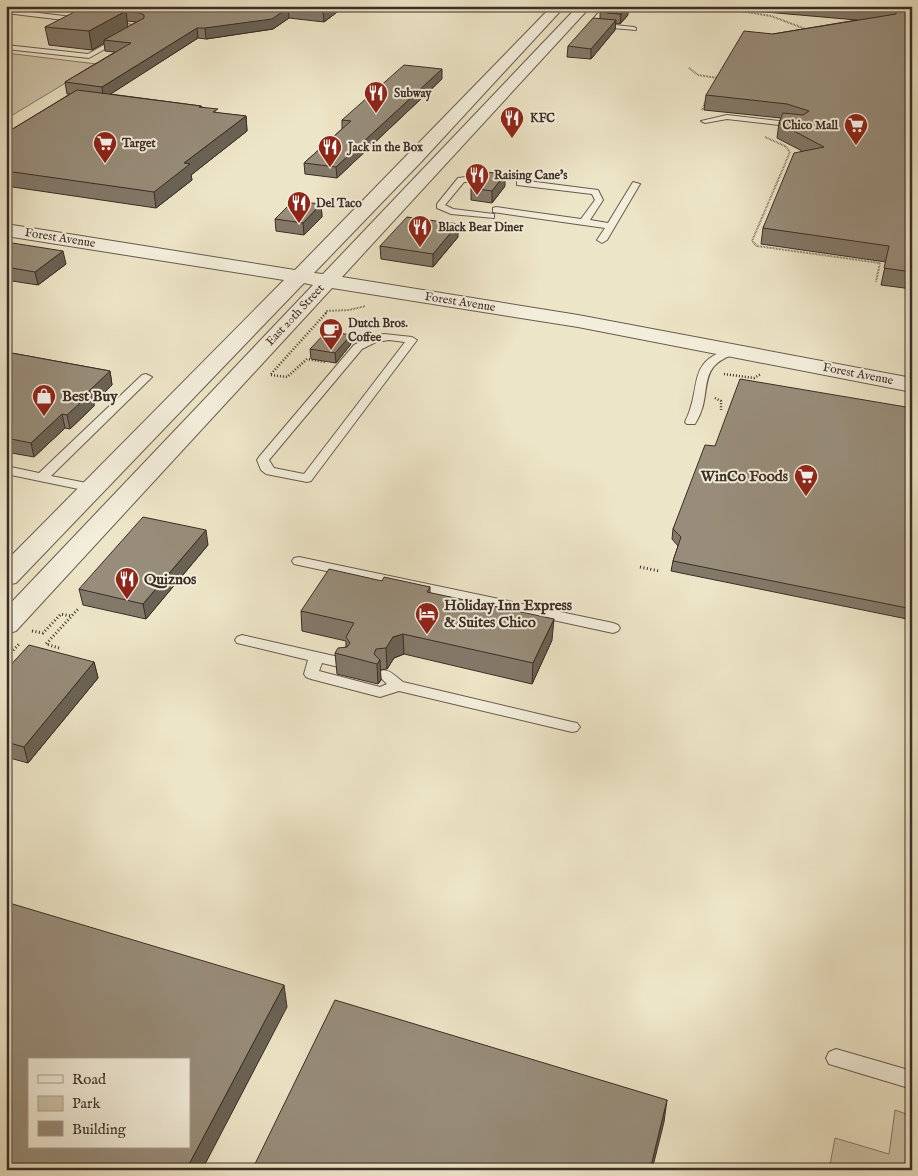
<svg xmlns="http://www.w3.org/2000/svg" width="918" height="1176" font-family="'IM FELL English',serif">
<rect width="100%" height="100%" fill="#ede5c7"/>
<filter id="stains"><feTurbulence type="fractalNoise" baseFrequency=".004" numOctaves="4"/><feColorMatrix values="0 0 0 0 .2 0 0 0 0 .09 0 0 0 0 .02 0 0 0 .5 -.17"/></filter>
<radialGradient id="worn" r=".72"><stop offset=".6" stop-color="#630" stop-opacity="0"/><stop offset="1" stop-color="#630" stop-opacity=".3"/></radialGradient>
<path fill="#cfc6ac" stroke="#857a69" d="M6 53 97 64 6 119Z
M895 1110 912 1116V1170H829L835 1138 889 1154Z"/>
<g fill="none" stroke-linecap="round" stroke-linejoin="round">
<g stroke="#685b4e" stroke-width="2">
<path id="service" d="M604 6H611L596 23 634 27 636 28V30L589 26V24Z
M6 9 80 18 83 20 80 22 6 13Z
M109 21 144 27 89 58 6 49V45L88 54 134 28 107 24 106 23Z
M727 115 796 123 800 125 796 127 727 119 705 123 701 121Z
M481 175 494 176 498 179 494 182H464L445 205 453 209 494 214V218L451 214 437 208V204L458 178Z
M520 180 598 190 603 200 590 220 608 223 633 182 640 184 607 240 602 243 597 240 605 228 493 212V208L496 207 581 219 595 200 592 194 517 185V181Z
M384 334 412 337 417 340 311 481 307 482 266 474 261 470 257 460 259 457 354 345 369 337ZM389 340 405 342 304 474 274 468 269 460 362 349 376 342Z
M737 347 742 350 741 352C691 366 716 392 695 424H687L685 422C704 385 683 360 737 347Z
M146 374 152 377 150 379 51 476 97 485 99 488 97 491 93 492 6 474V466L39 473 142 375Z
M299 557 613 623 618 625 620 628 618 631 613 633 294 564 292 561 294 558Z
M242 635 343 658 348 660 350 663 348 666 343 668 322 663 319 671 380 687 387 684 377 674 379 671C389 668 395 676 403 682L572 722 577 723 580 727 577 731 572 732 399 691 380 697 311 679 306 677 304 674 308 660 237 643 235 640 237 637Z
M836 1049 912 1071V1089L829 1064 826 1058 829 1052Z"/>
</g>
<g stroke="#685b4e" stroke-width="2">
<path id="tertiary" d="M552 6H565L421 162 314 273 323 274 578 6H591L342 277 578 315 912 378V392L578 327 332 288 16 631 6 634V608L313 285 304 283 16 583 6 585V561L284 280 6 236V224L295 270Z"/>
</g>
<path stroke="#3b2d26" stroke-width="2" stroke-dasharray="0.5 1" stroke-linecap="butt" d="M730 6 728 9 771 16 811 31
M689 68 698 75 718 78
M702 110 707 98
M765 137 785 146 790 152 752 241 757 246 880 263 876 282
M326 311 349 310 366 306
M326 312V315"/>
<path stroke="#3b2d26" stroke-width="2.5" stroke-dasharray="1 2" stroke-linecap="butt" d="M271 374 326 313
M724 374 754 378 761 374
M271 375 287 377 307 359 325 362
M715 398 721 401V410"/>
<path stroke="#3b2d26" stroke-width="3" stroke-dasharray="1 2.5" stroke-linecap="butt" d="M640 567 659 571
M32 631 43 633 61 614 71 616
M59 648 46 644 79 608
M6 658 20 643"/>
<use href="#service" fill="#f3eedb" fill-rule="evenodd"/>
<use href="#tertiary" fill="#f3eedb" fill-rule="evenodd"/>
</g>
<path fill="#837969" stroke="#3b2d26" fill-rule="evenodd" d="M345 6 324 22 289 18 273 29 206 39 198 38 110 94 201 106 202 107 218 113 246 116 247 131 191 175 192 180 156 208 6 186V133L70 94H67L65 82 115 52 105 51 104 43 92 50 49 45 45 27 97 8ZM127 21 136 22 128 27Z
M732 6H912V289L881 285 886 262 761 244 763 228 802 151 777 138 779 123 781 118 704 110 706 95 773 34 857 20 731 9Z
M600 12 628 15 620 24 615 23V30L591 59 567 57 568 46 600 19Z
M442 79 337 178 305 174 304 163 342 129V120Z
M505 186 492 203 471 200V188Z
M321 204 322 217 304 235 276 231 275 219Z
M458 237 433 267 381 259 380 246Z
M6 242 66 264 38 285 6 280Z
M351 344 336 363 311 359 310 349Z
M6 352 110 371 112 385 94 403V406L70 429 65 428 34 457 6 452Z
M912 408V620L671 571 673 561 678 546 672 539 673 529 715 446Z
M208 545 146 619 83 605 79 589Z
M382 581 430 587V593L552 640 532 684 404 654 394 658 387 669 380 670 381 680 378 684 337 674 335 653 346 647V641L302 631 301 611Z
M94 662 98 678 28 763 6 757V670Z"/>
<path fill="#6a6355" stroke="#3b2d26" d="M331 6H345L324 22 323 12Z
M627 6H628V15L620 24 621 14Z
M288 8 289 18 273 29 206 39 205 28Z
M126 11 128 29 104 40V43L92 50 89 31Z
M616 20 615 30 591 59V49Z
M197 28 198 38 103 99 102 87Z
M442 69V79L337 178 336 167Z
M246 116 247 131 191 175 192 180 156 208 154 192 184 163Z
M505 174V186L492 203V191Z
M321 204 322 217 304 235 303 223Z
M458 224V237L433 267V254Z
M63 251 66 264 38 285 35 272Z
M351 335V344L336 363 335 353Z
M110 371 112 385 94 403V406L70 429 67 415 88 392Z
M62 414 65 428 34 457 31 443Z
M206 530 208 545 146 619 143 604Z
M554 619 552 640 532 684 533 663Z
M403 634 404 654 394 658 387 669 386 648 393 637Z
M380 660 381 680 378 684 377 664Z
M94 662 98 678 28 763 24 747Z
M284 985 287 1007 202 1170H186Z
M667 1100 664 1122 652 1170H650Z"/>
<path fill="#988d7a" stroke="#3b2d26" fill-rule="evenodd" d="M99 6H331L323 12 288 8 272 19 205 28H197L102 87 65 82 131 43 104 40 144 18V15L140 13 97 8Z
M605 6H627L621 14 600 12Z
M844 6H912V272L884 268 889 246 763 228 794 153 824 147 779 123 783 113 803 115 809 111 787 104 706 95 744 31 773 34 896 14V11Z
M84 7 126 11 89 31 45 27Z
M593 18 616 20 591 49 568 46Z
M404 65 442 69 336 167 304 163 351 121 342 120Z
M77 90 201 106 199 107 218 109 213 112 246 116 184 163 190 164 154 192 6 171V133Z
M485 172 505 174 492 191 471 188Z
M293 201 321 204 303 223 275 219Z
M407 217 458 224 433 254 380 246Z
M6 242 63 251 35 272 6 267Z
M327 331 351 335 335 353 310 349Z
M6 352 110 371 88 392H92L67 415 62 414 31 443 6 438Z
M740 379 912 408V609L673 561 681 537 673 529 705 445 715 446Z
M143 517 206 530 143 604 79 589Z
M329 569 382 581 384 577 430 587 427 592 554 619 533 663 403 634 393 637 386 648 376 649 374 654 380 660 377 664 335 653 338 648 347 647 350 643 346 637 354 623 301 611Z
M29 645 94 662 24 747 6 742V670Z
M6 902 284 985 186 1170H6ZM29 1060H189V1147H29Z
M335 1000 667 1100 650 1170H252Z"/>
<defs>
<g id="restaurant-pin" transform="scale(1.25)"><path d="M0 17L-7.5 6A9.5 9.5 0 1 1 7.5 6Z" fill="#8f2418" stroke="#f3eedb"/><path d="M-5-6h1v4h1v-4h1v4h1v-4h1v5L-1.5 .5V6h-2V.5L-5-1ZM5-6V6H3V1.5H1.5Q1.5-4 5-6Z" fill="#fff"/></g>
<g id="supermarket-pin" transform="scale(1.25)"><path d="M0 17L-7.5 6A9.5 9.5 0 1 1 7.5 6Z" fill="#8f2418" stroke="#f3eedb"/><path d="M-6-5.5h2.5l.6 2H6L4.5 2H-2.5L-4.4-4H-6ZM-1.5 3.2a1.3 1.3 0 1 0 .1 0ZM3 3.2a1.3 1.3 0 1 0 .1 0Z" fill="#fff"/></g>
<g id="cafe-pin" transform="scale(1.25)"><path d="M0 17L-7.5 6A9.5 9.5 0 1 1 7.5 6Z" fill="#8f2418" stroke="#f3eedb"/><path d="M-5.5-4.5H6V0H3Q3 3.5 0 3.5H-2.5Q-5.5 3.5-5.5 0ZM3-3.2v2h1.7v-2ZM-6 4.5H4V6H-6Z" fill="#fff"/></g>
<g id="shop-pin" transform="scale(1.25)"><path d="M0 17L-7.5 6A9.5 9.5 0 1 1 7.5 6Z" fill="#8f2418" stroke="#f3eedb"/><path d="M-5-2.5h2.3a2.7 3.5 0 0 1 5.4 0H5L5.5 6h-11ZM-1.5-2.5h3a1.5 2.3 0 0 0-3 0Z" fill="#fff"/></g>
<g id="hotel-pin" transform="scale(1.25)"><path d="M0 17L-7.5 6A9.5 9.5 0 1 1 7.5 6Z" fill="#8f2418" stroke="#f3eedb"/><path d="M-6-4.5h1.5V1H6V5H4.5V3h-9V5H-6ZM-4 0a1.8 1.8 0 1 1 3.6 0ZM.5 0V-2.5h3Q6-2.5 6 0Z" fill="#fff"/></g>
</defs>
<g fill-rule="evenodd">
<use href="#restaurant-pin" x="376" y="93"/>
<use href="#restaurant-pin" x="512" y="118"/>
<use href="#supermarket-pin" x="856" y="125"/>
<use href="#supermarket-pin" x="105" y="143"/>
<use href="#restaurant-pin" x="330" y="147"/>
<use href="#restaurant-pin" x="477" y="175"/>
<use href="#restaurant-pin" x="299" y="203"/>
<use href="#restaurant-pin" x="420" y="227"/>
<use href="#cafe-pin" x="331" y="330"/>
<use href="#shop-pin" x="44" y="396"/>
<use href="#supermarket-pin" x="806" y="476"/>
<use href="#restaurant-pin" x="127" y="579"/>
<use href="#hotel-pin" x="427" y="614"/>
</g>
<g text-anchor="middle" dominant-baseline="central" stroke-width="4" stroke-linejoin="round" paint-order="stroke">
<g font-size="12" font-weight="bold" fill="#3b2d26" stroke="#f3eedb" text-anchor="start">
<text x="394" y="93">Subway</text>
<text x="530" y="118">KFC</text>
<text x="838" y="125" text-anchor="end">Chico Mall</text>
<text x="122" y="143">Target</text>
<text x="348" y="147">Jack in the Box</text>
<text x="494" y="175">Raising Cane's</text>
<text x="316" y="203">Del Taco</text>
<text x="438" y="227">Black Bear Diner</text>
<text x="348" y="323">Dutch Bros.<tspan x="348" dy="14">Coffee</tspan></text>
</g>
<g font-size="12" fill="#3b2d26" stroke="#f3eedb">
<text transform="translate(60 238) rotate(9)">Forest Avenue</text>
<text transform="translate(460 302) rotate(9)">Forest Avenue</text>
<text transform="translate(295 315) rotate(-47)">East 20th Street</text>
<text transform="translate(858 374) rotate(11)">Forest Avenue</text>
</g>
<g font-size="15" font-weight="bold" fill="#3b2d26" stroke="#f3eedb" text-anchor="start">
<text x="62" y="396">Best Buy</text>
<text x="788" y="476" text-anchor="end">WinCo Foods</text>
<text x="144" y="579">Quiznos</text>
<text x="444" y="605">Holiday Inn Express<tspan x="444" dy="17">&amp; Suites Chico</tspan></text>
</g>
</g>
<rect width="918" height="1176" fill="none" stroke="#ede5c7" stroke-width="25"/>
<rect x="8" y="8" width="903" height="1161" fill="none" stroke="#3b2d26" stroke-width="2.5"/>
<rect x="12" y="12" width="893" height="1151" fill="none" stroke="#3b2d26"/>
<rect x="28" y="1058" width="162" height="90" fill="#f3eedb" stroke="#a9a193"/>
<rect x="38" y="1075" width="25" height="8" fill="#f3eedb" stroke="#a9a193"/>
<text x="72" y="1084" font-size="15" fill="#3b2d26">Road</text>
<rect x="38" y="1096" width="25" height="15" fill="#cfc6ac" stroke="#a9a193"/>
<text x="72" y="1108" font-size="15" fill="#3b2d26">Park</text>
<rect x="38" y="1121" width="25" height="15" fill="#988d7a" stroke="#a9a193"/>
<text x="72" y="1134" font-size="15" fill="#3b2d26">Building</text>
<rect width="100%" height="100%" filter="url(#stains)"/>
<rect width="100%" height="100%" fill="url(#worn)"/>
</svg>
